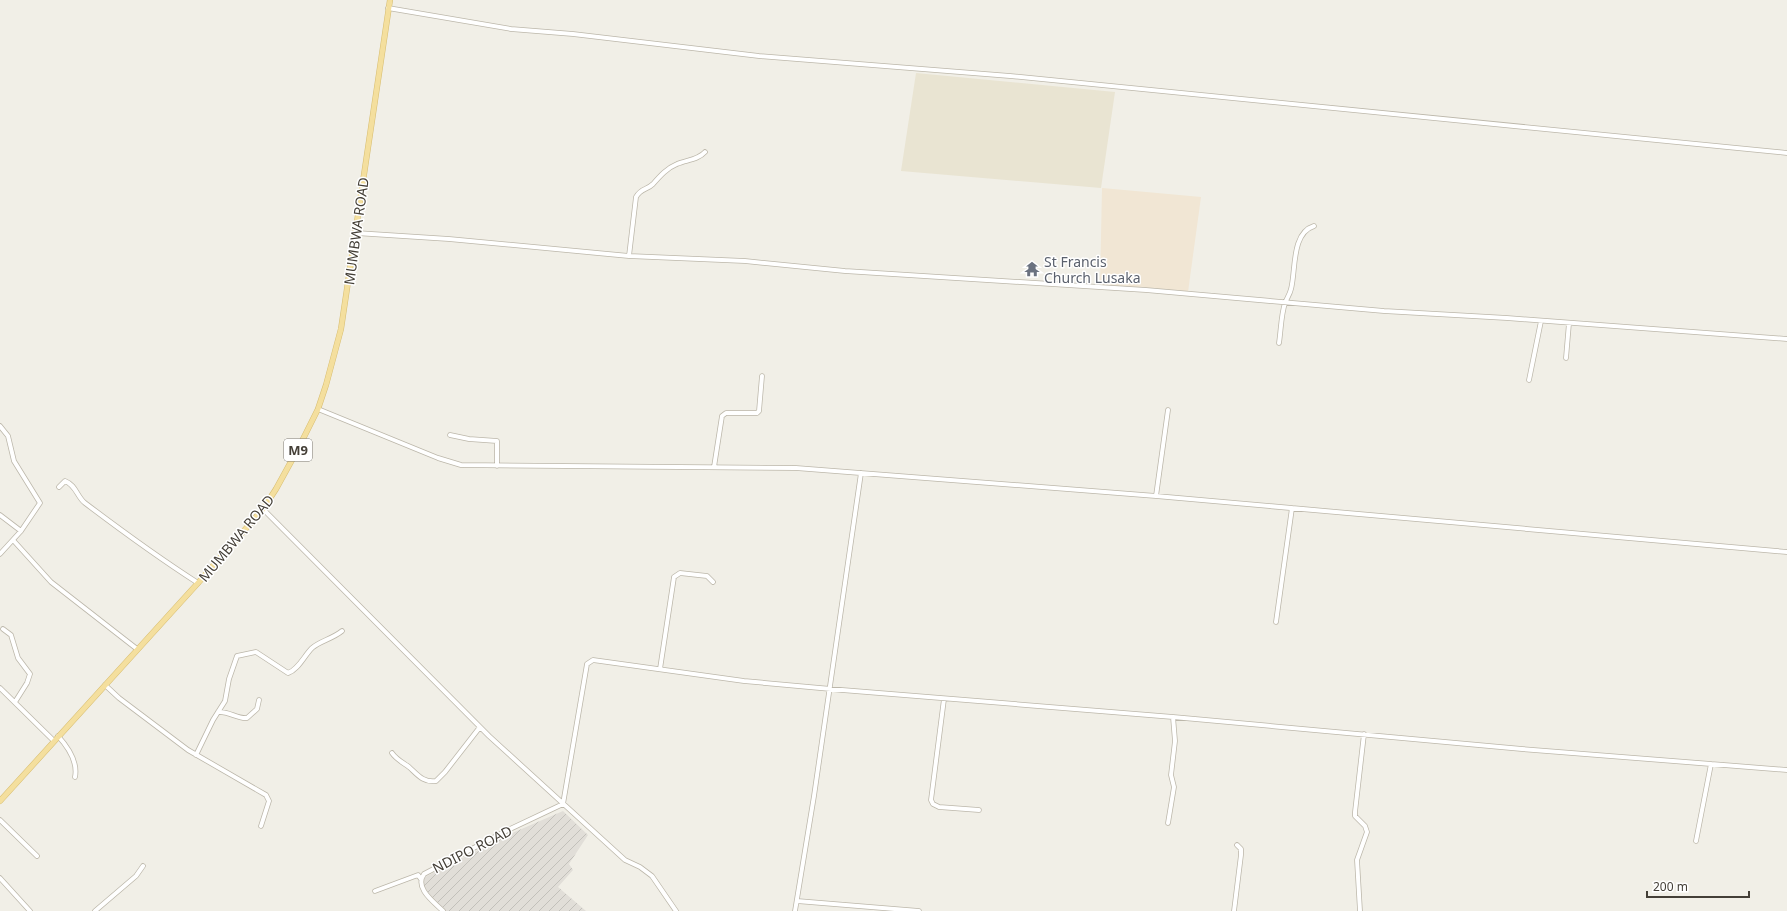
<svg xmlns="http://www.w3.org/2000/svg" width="1787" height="911" font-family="'Noto Sans',sans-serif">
<defs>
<pattern id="industrial-furrows" width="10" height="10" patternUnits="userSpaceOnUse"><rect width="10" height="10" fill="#e1ded8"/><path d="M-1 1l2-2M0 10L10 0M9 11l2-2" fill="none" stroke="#c2c0ba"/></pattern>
</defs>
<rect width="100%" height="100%" fill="#f1efe7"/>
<path fill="#f1e6d4" d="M1102 188 1201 197 1188 292 1100 286Z"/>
<path fill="url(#industrial-furrows)" d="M563 811 588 835 569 864 573 870 558 887 586 911H444L425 892 422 886 423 878 510 834Z"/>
<path fill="#e9e4d2" d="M916 73 1115 92 1101 188 901 171Z"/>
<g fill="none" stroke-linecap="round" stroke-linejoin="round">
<g stroke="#bcb7aa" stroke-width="5.5">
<path id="minor" d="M388 8 511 29 573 34 759 56 1010 76 1787 153
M356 233 449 239 629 256 745 261 845 271 1146 290 1384 311 1507 318 1787 339
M629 256 636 197C641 188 647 190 653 184 660 176 667 168 677 164 686 160 698 160 705 152
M1279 343C1281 330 1281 315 1285 303 1287 298 1290 294 1291 289 1296 271 1291 233 1314 226
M1566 358 1569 323
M1529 380 1541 321
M318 409 438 458 461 465 796 468 1156 496 1787 552
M0 426 8 436 14 461 40 503 21 531 0 554
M450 435 469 439 497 441V466
M714 467 722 416 726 413H757L759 411 762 376
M59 487 65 481C76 485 77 497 85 503 122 531 159 558 198 583
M1156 496 1168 410
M263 509 489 736 625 860 640 867 652 876 676 911
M0 515 21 531
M13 540 51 582 137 649
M1276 622 1292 508
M3 629 11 635 18 658 30 674 27 683 15 702
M660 669 674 577 680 573 707 576 713 582
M105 685 119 698 188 750 266 795 269 801 261 826
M0 688 54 741
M944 699 931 800 933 804 939 807 979 810
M218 712C229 711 237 719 247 718L257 709 259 700
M58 736C68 747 78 762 75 777
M392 753C396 759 402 762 409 767 417 774 423 783 436 781L445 772 480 727
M196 755 213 720 225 701 229 679 237 656 256 652 288 673C298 670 304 656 312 648 320 641 332 639 342 631
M0 820 37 856
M1168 823 1174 787 1171 775 1175 741 1173 717
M1696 841 1711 764
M0 878 30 911
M375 891 418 875 421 879
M797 901 919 911
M95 911 136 876 143 866
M443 911C434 902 414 888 424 874L508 830 563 804 587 664 593 660 744 681 842 690 1173 717 1522 749 1787 770
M795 911 814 796 861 473
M1234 911 1241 855V849L1237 845
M1360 911 1357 860 1367 832 1365 826 1355 816V812L1364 734"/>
</g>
<g stroke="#d7bd70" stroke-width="6">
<path id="major" d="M0 801 198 583 263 509 276 489 298 449 318 409 326 385 341 329 390 0"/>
</g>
<use href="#minor" stroke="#fff" stroke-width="4"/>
<use href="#major" stroke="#f4df9e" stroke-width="5"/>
</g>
<defs>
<g id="temple-bare" transform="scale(1.2)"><path d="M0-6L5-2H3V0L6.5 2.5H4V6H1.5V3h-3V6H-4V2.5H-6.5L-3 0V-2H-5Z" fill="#6b7280" stroke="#fff" stroke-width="2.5" paint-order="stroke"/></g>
</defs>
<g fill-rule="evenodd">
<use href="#temple-bare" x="1032" y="269"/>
</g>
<g text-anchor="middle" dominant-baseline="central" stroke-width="3" stroke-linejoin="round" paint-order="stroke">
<rect fill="#fff" stroke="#7c7973" stroke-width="1" x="284" y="439" width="28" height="22" rx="3"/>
<g font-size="13" font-weight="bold" fill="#443f37">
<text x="298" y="450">M9</text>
</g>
<g font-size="14" fill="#443f37" stroke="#fff">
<text transform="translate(356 231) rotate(-82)">MUMBWA ROAD</text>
<text transform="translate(236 538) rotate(-50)">MUMBWA ROAD</text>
<text transform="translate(472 849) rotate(-27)">NDIPO ROAD</text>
</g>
<g font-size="14" fill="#5b616d" stroke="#fff" text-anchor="start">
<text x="1044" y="261">St Francis<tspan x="1044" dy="16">Church Lusaka</tspan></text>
</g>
</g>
<path d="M1647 891v6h102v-6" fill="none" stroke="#443f37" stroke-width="2"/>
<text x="1653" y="891" font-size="12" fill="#443f37" stroke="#ffffff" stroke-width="3" paint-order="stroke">200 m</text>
</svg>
